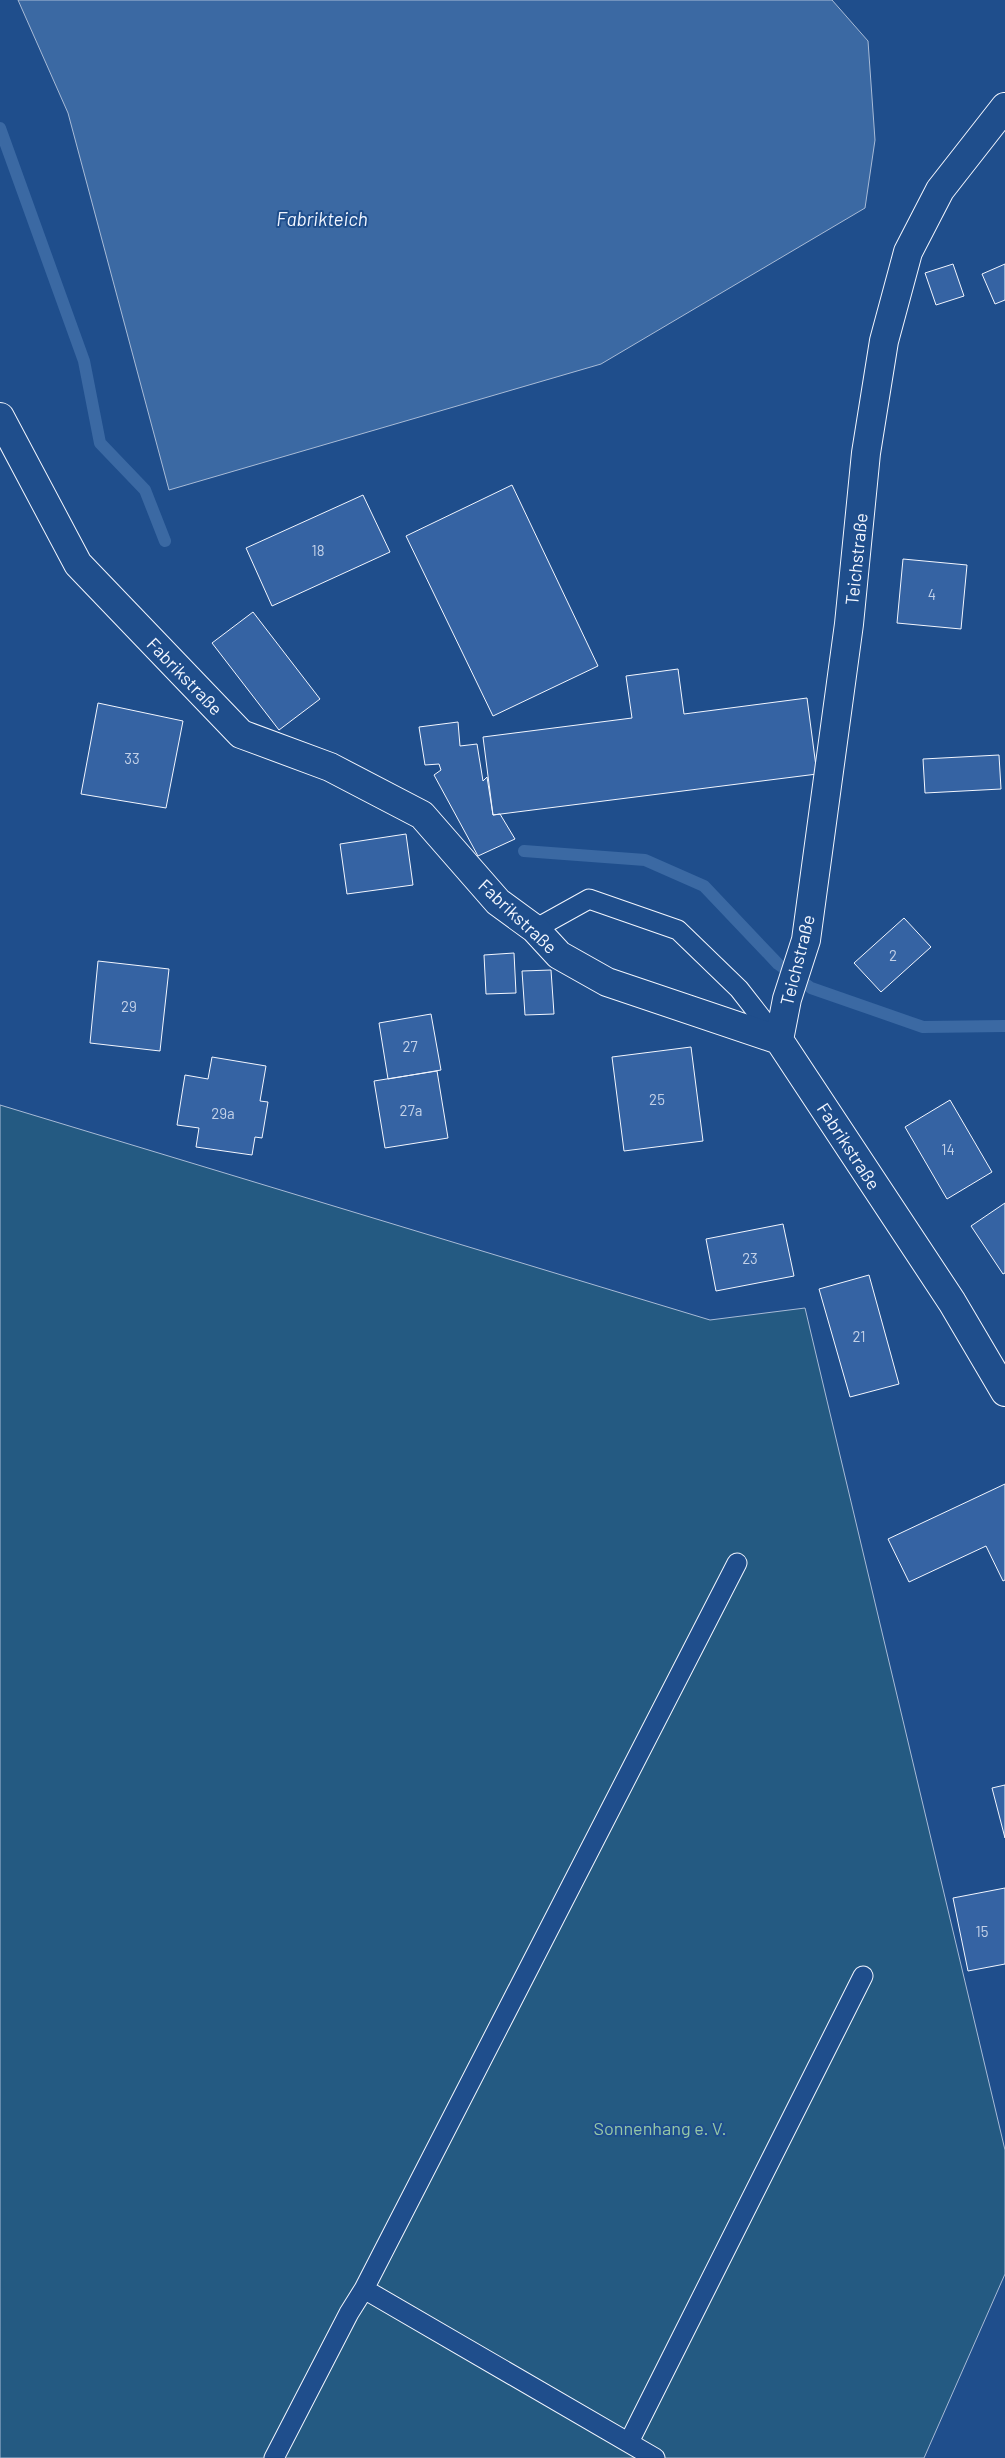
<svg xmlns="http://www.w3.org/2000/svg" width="1005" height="2458" font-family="Barlow,sans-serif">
<rect width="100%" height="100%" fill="#1f4e8c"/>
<path fill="#245a82" stroke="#a8bbd7" d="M0 1105 710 1320 805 1308 1005 2150V2274L924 2458H0Z"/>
<path fill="#3b69a3" stroke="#a8bbd7" d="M18 0H832L868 41 875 140 865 208 601 364 169 490 68 113Z"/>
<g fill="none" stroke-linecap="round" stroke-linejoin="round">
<path stroke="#3b69a3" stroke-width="12" d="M0 128 84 361 100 443 145 490 165 541
M524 851 645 860 704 886 778 964 811 988 923 1027 1005 1026"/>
</g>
<path fill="#3563a3" stroke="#f2f6ff" d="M953 264 964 296 936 305 925 273Z
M1005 264V300L995 304 982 274Z
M512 485 598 666 493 716 406 536Z
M363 495 390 552 272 606 246 548Z
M903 559 967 565 961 629 897 623Z
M253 612 320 699 279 730 212 643Z
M678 669 684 714 807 698 817 774 493 815 483 737 632 718 626 676Z
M98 703 183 721 166 808 81 794Z
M458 722 460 746 477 744 483 781 487 777 493 815 500 814 515 839 478 856 434 775 441 770 439 764 425 765 419 727Z
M999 755 1001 789 925 793 923 759Z
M406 834 413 885 347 894 340 844Z
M904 918 931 947 881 992 854 963Z
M514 953 516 993 486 994 484 955Z
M98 961 169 969 160 1051 90 1043Z
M551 970 554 1014 525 1015 522 971Z
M431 1014 441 1070 388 1079 379 1023Z
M691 1047 703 1141 624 1151 612 1057Z
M212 1057 266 1066 260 1101 268 1102 262 1138 255 1137 252 1155 196 1147 199 1128 177 1125 185 1075 208 1079Z
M437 1071 448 1138 385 1148 374 1081Z
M950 1100 992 1172 947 1199 905 1127Z
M1005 1203V1273L1003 1274 971 1226Z
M783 1224 794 1276 716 1291 706 1239Z
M869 1275 899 1384 850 1397 819 1289Z
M1005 1484V1580L1003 1581 986 1546 909 1582 888 1539Z
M1005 1785V1838L992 1788Z
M1005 1888V1964L968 1971 953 1898Z"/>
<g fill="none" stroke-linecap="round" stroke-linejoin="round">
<g stroke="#f2f6ff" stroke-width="21">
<path id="lane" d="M535 929 589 899 678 930 739 989 778 1039
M364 2289 737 1563
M629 2442 863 1976
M274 2458 349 2313 364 2289 655 2458"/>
</g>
<g stroke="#f2f6ff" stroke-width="30">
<path id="street" d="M0 417 78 564 241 734 330 767 422 815 498 902 535 929 559 955 607 982 779 1040 952 1302 1005 1392
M779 1040 787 999 806 940 849 624 866 453 884 341 908 252 940 190 1005 107"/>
</g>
<use href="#lane" stroke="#1f4e8c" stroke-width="19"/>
<use href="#street" stroke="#1f4e8c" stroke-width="28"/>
</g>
<g text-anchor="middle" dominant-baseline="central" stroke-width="4" stroke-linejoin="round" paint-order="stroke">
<g font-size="15" fill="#c3d1e8">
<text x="318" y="550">18</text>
<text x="932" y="594">4</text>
<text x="132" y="758">33</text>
<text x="893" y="955">2</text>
<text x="129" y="1006">29</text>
<text x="410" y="1046">27</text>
<text x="657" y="1099">25</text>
<text x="411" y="1110">27a</text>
<text x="223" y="1113">29a</text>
<text x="948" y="1149">14</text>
<text x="750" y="1258">23</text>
<text x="859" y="1336">21</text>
<text x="982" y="1931">15</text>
</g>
<g font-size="18" fill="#f2f6ff" stroke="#1f4e8c">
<text transform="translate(856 559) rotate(-84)">Teichstraße</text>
<text transform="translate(185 676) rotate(46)">Fabrikstraße</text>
<text transform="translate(518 916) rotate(43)">Fabrikstraße</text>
<text transform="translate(797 960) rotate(-76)">Teichstraße</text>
<text transform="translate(849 1146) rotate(57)">Fabrikstraße</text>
</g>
<g font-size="18" fill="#97c8a6" stroke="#1f4e8c">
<text x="660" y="2128">Sonnenhang e. V.</text>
</g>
<g font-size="19" font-style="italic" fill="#f2f6ff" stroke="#1f4e8c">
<text x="322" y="218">Fabrikteich</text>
</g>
</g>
</svg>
